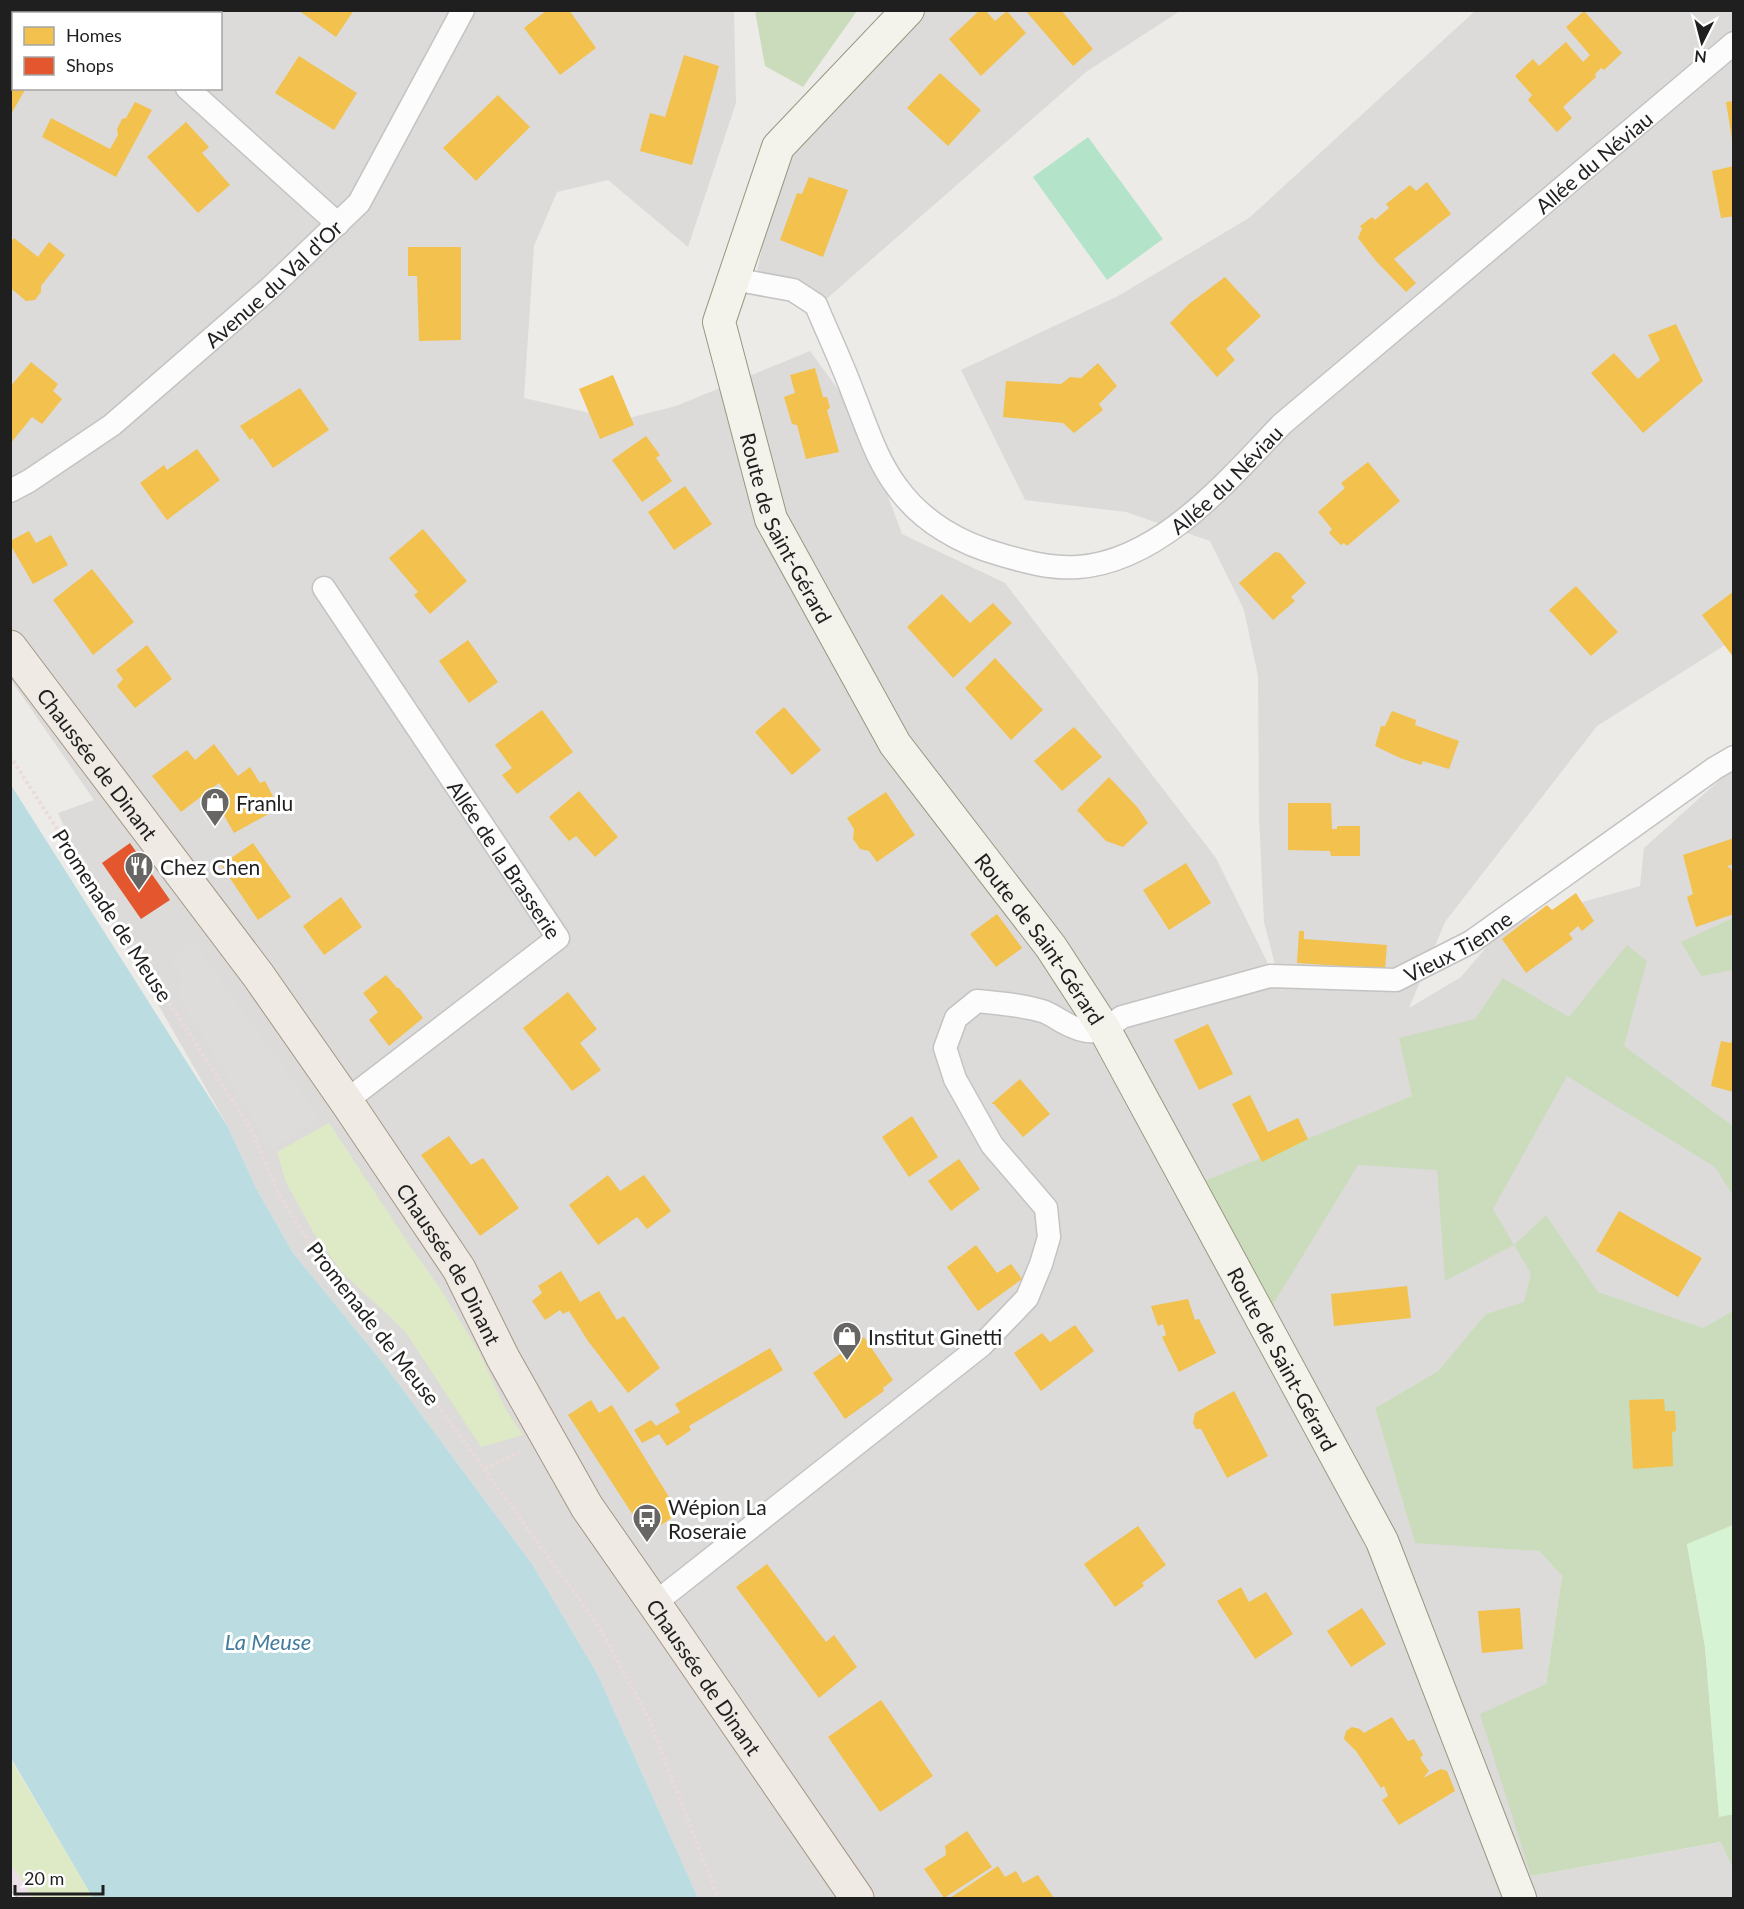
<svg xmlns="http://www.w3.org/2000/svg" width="1744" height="1909" font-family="Lato,sans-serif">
<rect width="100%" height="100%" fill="#edebe8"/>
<path fill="#dcdbd9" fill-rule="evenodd" d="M11 11H734L736 103 688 247 608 180 557 192 534 246 524 398 621 420 676 406 810 351 859 418 902 534 1005 583 1216 858 1282 992 1264 922 1259 817 1258 676 1244 610 1210 541 1126 512 1025 500 961 370 1118 296 1249 218 1475 11H1733V640L1597 726 1445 922 1409 1008 1461 977 1507 923 1640 886 1644 848 1733 768V1525L1687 1544 1487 1315 1438 1371 1375 1408 1415 1542 1539 1551 1562 1576 1546 1684 1531 1876 1722 1842 1733 1869V1898H698L598 1675 532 1564 383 1363 293 1253 256 1188 228 1127 91 887 58 813 94 800 11 680ZM14 14H220V88H14Z
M896 11H1180L1086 72 824 301 755 281 785 142Z"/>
<path fill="#ebe0e7" d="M11 1864 34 1898H11Z"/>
<path fill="#deeac6" d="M329 1123 408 1243 443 1293 479 1352 506 1410 523 1435 481 1447 405 1331 342 1272 315 1235 286 1182 277 1152Z
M10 1758 93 1898H34L11 1864Z"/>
<path fill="#cbdcbd" d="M755 11V10L857 11 803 87 765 66Z
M1733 918V970L1701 976 1681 942Z
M1627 945 1647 961 1624 1046 1733 1126V1196L1715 1167 1567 1076 1493 1209 1514 1245 1546 1215 1598 1292 1703 1328 1733 1311V1537L1687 1544 1705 1647 1719 1816 1733 1814V1869L1721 1842 1531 1876 1480 1714 1546 1684 1562 1576 1539 1551 1415 1543 1375 1408 1438 1371 1486 1314 1524 1302 1531 1274 1514 1245 1445 1281 1437 1170 1358 1165 1263 1321 1190 1187 1412 1096 1399 1038 1475 1019 1503 978 1569 1017Z"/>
<path fill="#d6f3d4" d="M1733 1525 1734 1814 1719 1817 1705 1647 1687 1544Z"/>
<path fill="#b3e4ca" d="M1088 137 1163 239 1107 280 1033 177Z"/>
<path fill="#dddcdb" d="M193 942 320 1118 269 1150 258 1127 179 997 182 977 170 959Z"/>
<path fill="#bbdce0" d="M11 785 228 1127 256 1188 293 1253 383 1363 532 1564 598 1675 698 1898H93L11 1758Z"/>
<path fill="#f2c14e" d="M298 10H354L336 37Z
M547 10H569L596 48 560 75 524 28Z
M980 10H985L995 21 1007 11 1026 33 981 76 949 39Z
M1025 10H1061L1093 49 1073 66Z
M1584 11 1622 53 1604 70 1601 68 1595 74 1596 77 1563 107 1572 118 1557 132 1528 100 1532 95 1515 76 1533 59 1539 66 1566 42 1583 62 1590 55 1566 27Z
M10 53 14 55V88H26L10 116Z
M684 55 719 66 692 165 640 151 650 113 665 117Z
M299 56 357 93 334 130 275 93Z
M940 73 981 110 948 146 907 108Z
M498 95 530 127 476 181 443 148Z
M1734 101V139H1732L1726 102Z
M135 102 152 110 116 177 42 137 51 118 110 149 118 135 117 129 122 119 126 118Z
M186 122 209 147 202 153 230 185 198 213 147 157Z
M1734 166V216L1721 218 1712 171Z
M809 177 848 190 823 257 780 240 797 193 802 194Z
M1427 182 1451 214 1394 259 1416 283 1406 292 1376 261 1358 238 1362 229 1360 226 1372 217 1375 220 1389 208 1386 204 1410 185 1416 191Z
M14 238 38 257 49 242 65 255 41 286V292L35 300 26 301 13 290 10 293V243Z
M408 247H461V340L419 341 417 276H408Z
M1225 277 1261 316 1226 349 1235 360 1217 377 1170 323 1189 304Z
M1676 324 1703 381 1643 433 1591 373 1614 353 1638 379 1660 360 1648 335Z
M31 362 58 384 53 391 62 399 42 424 32 417 10 444V387Z
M1098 363 1117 386 1099 404 1103 410 1074 433 1063 423 1003 417 1006 381 1061 384 1070 377 1081 378Z
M815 368 823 397H827L830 408 827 410 839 452 806 459 797 425 792 424 784 397 795 393 790 375Z
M613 375 634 425 600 439 579 389Z
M300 388 329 430 273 468 252 438 250 440 240 426Z
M646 436 660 455 656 458 672 481 642 502 612 460Z
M197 449 220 480 167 520 140 483 164 465 167 470Z
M1368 462 1400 501 1347 546 1344 543 1341 545 1329 533 1332 529 1318 512 1345 488 1341 483Z
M685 486 712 524 674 550 648 512Z
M423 529 467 581 430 614 414 595 418 592 389 558Z
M29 531 36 543 51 535 68 565 33 584 10 544V541Z
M1275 552 1280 553 1306 583 1291 597 1295 601 1273 620 1239 583Z
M92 569 134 622 93 655 53 600Z
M1576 586 1618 632 1591 656 1549 610Z
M1734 591V658L1702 615Z
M942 594 970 623 993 603 1012 623 953 678 907 627Z
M468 640 498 682 469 703 439 661Z
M147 645 172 679 135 708 117 686 123 679 116 670Z
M995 658 1043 710 1011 740 965 688Z
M784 707 821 750 792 775 755 732Z
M542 710 573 752 517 794 502 775 512 768 495 745Z
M1392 711 1416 720 1415 725 1459 741 1449 769 1423 761 1421 765 1400 758 1375 746 1381 726H1385Z
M1074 727 1102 757 1062 791 1034 761Z
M214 744 238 776 250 767 260 783 265 781 279 808 234 833 218 805 230 798 219 783 181 812 152 776 187 750 195 760Z
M1109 777 1138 808 1148 823 1123 847 1106 841 1077 810Z
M579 791 618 837 595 857 576 836 569 841 549 817Z
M886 792 915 835 877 862 869 851 860 849 853 839 854 829 847 818Z
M1288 803H1331L1332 829H1337V826H1360V856H1331L1330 851 1288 850Z
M1734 838V864L1727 866 1731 869 1734 877V914L1696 927 1687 897 1693 894 1683 855Z
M253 843 291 897 258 920 221 865Z
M1186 863 1211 903 1169 930 1143 890Z
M1576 893 1594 921 1582 931 1578 926 1569 934 1573 939 1526 973 1502 939 1547 905 1552 910Z
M341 897 362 927 324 955 303 926Z
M997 914 1022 948 996 967 970 934Z
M1299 931H1304V939L1387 945 1385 969 1297 963Z
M386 975 397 988H399L423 1018 389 1046 369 1020 378 1012 363 993Z
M568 992 597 1029 580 1043 601 1070 572 1091 523 1028Z
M1208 1024 1233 1074 1199 1090 1174 1040Z
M1734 1035V1092L1711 1086 1721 1041 1731 1043Z
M1020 1079 1050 1114 1023 1137 994 1104H991Z
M1250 1095 1268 1132 1298 1118 1308 1139 1262 1162 1232 1104Z
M912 1116 938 1157 909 1177 882 1137Z
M449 1136 471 1165 483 1158 519 1208 480 1236 421 1155Z
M959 1159 980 1189 951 1211 928 1181Z
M608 1175 620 1191 644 1175 671 1211 647 1229 637 1217 598 1245 569 1205Z
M1619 1211 1702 1258 1678 1297 1596 1251Z
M976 1245 997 1273 1011 1264 1022 1279 978 1311 947 1267Z
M561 1271 580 1302 599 1291 617 1320 624 1316 660 1368 628 1393 588 1341 569 1311 563 1314 560 1310 545 1320 532 1301 542 1293 538 1286Z
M1407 1286 1411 1318 1334 1326 1331 1294Z
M1188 1299 1195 1320 1199 1319 1216 1353 1179 1372 1162 1337 1166 1335 1163 1324 1158 1326 1151 1306Z
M1075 1325 1094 1351 1041 1391 1014 1353 1042 1333 1050 1342Z
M864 1337 893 1380 883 1388 884 1391 845 1419 813 1373Z
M770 1348 783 1370 689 1426 691 1430 667 1446 659 1434 642 1443 634 1430 651 1420 656 1426 680 1412 675 1404Z
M1234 1391 1268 1456 1227 1478 1201 1429H1196L1193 1423 1195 1413Z
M1664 1399 1665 1411H1675L1676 1431 1672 1432 1673 1466 1633 1469 1629 1400Z
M591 1400 599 1413 612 1405 679 1513 646 1535 568 1415Z
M1138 1526 1166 1565 1142 1583 1144 1586 1115 1607 1084 1564Z
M767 1564 826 1642 834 1635 857 1667 819 1698 736 1587Z
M1241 1587 1249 1602 1266 1592 1293 1634 1255 1659 1217 1601Z
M1362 1608 1386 1644 1351 1667 1327 1631Z
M1520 1608 1523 1649 1482 1653 1478 1611Z
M881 1700 933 1776 880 1812 828 1737Z
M1392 1717 1408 1741 1414 1739 1423 1755 1420 1758 1429 1771 1423 1778 1441 1769 1447 1771 1455 1791 1399 1825 1382 1800 1388 1796 1384 1786 1381 1788 1356 1751 1344 1739 1346 1731 1352 1727 1360 1729 1364 1733Z
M967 1831 992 1867 944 1898 924 1869 946 1855 945 1846Z
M998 1866 1005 1877 1016 1871 1023 1883 1038 1875 1054 1898H950Z"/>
<path fill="#e4572e" d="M130 843 170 900 141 919 102 863Z"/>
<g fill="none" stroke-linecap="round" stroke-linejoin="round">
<g stroke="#c4c3c2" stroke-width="25">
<g id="minor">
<path d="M100 10 104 14"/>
<path d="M187 88 338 224"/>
<path id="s1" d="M733 279 793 290 816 305C828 334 842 363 853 393 866 425 876 459 897 487 922 522 961 544 1002 555 1026 562 1052 569 1078 567 1161 561 1228 480 1282 424L1734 43"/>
<path id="s2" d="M10 491 29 481 112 425 270 288 359 203 463 10"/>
<path id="s3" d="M324 588 558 938 346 1101"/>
<path id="s4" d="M655 1603 982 1345 1027 1298 1041 1264 1049 1237 1046 1208 992 1145 955 1079 945 1048 956 1018 977 1001C999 1003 1021 1005 1042 1011 1049 1013 1056 1018 1063 1022 1088 1036 1100 1034 1122 1017L1270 976 1396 980 1471 942 1715 768 1734 757"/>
</g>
</g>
<g stroke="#989780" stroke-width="34">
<g id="secondary">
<path id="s5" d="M908 10 778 147 719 322 771 519 895 744 1051 947 1105 1030 1382 1541 1520 1898"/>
</g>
</g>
<g stroke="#a49684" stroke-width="35">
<g id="primary">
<path id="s6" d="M10 647 258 975 346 1101 459 1269 503 1358 587 1507 670 1626 857 1898"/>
</g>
</g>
<path stroke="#ebdada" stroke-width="4" stroke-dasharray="3 3" stroke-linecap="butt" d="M10 756 251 1129 279 1195 329 1273 387 1336 598 1625 648 1717 718 1898
M485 1468 520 1452"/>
<use href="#minor" stroke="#fcfcfc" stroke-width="22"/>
<use href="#secondary" stroke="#f4f3eb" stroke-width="32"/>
<use href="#primary" stroke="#f0eae5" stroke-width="33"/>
<g stroke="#cbcbca" stroke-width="7">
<path id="rail" d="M10 1894 14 1898"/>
</g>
<use href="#rail" stroke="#fff" stroke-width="4.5" stroke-dasharray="14" stroke-linecap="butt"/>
</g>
<defs>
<g id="shop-pin" transform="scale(1.5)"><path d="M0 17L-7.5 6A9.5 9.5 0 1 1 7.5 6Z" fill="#676665" stroke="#fff"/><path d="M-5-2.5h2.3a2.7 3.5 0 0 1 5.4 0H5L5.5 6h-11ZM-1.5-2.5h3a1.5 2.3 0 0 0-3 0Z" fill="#fff"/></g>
<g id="restaurant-pin" transform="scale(1.5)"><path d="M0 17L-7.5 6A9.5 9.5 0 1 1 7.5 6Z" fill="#676665" stroke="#fff"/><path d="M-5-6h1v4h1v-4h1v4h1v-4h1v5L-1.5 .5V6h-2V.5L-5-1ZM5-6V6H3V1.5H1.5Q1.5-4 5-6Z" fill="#fff"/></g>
<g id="bus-pin" transform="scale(1.5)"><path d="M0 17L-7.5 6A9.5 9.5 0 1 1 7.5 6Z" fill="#676665" stroke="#fff"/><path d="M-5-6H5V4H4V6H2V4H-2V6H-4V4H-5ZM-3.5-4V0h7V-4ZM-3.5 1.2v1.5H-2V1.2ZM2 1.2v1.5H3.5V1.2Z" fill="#fff"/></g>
</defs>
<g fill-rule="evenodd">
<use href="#shop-pin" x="215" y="802"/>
<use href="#restaurant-pin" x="139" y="866"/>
<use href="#shop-pin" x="847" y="1336"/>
<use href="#bus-pin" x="647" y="1518"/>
</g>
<g text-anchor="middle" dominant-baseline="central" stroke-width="6" stroke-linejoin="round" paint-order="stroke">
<g font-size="21" fill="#1f1f1f" stroke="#fff">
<text stroke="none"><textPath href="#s1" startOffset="1155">Allée du Néviau</textPath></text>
<text stroke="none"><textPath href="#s2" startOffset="336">Avenue du Val d'Or</textPath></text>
<text stroke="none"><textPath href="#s1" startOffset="669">Allée du Néviau</textPath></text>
<text stroke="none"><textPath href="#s5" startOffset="591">Route de Saint-Gérard</textPath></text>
<text stroke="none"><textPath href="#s6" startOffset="146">Chaussée de Dinant</textPath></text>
<text stroke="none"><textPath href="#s3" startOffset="326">Allée de la Brasserie</textPath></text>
<text transform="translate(113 915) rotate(57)">Promenade de Meuse</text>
<text stroke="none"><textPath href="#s5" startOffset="1077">Route de Saint-Gérard</textPath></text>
<text stroke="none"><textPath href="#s4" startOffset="1330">Vieux Tienne</textPath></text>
<text stroke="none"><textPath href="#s6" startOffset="758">Chaussée de Dinant</textPath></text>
<text transform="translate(374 1323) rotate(52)">Promenade de Meuse</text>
<text stroke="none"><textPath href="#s5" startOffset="1563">Route de Saint-Gérard</textPath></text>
<text stroke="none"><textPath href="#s6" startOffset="1244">Chaussée de Dinant</textPath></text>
</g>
<g font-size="21" fill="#1f1f1f" stroke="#fff" text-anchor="start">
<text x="236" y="802">Franlu</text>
<text x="160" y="866">Chez Chen</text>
<text x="868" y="1336">Institut Ginetti</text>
<text x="668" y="1506">Wépion La<tspan x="668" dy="24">Roseraie</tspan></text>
</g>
<g font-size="22" font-style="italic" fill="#457c9e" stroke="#fff">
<text x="268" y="1641">La Meuse</text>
</g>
</g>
<rect width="1744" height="1909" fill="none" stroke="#1f1f1f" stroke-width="24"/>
<rect x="12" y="12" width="210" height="78" fill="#ffffff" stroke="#a5a5a5" stroke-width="1.5"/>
<rect x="24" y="27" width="30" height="18" fill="#f2c14e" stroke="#a5a5a5" stroke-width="1.5"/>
<text x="66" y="42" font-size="18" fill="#1f1f1f">Homes</text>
<rect x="24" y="57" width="30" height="18" fill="#e4572e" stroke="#a5a5a5" stroke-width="1.5"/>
<text x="66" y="72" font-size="18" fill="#1f1f1f">Shops</text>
<g transform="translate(1702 42) rotate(186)" stroke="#ffffff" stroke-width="4.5" paint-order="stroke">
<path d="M0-4.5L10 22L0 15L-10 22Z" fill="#1f1f1f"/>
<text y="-9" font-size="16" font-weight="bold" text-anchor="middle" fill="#1f1f1f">N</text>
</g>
<path d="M15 1885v9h88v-9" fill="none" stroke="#1f1f1f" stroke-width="3"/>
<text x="24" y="1885" font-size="18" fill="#1f1f1f" stroke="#ffffff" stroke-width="4.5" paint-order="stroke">20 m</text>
</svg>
